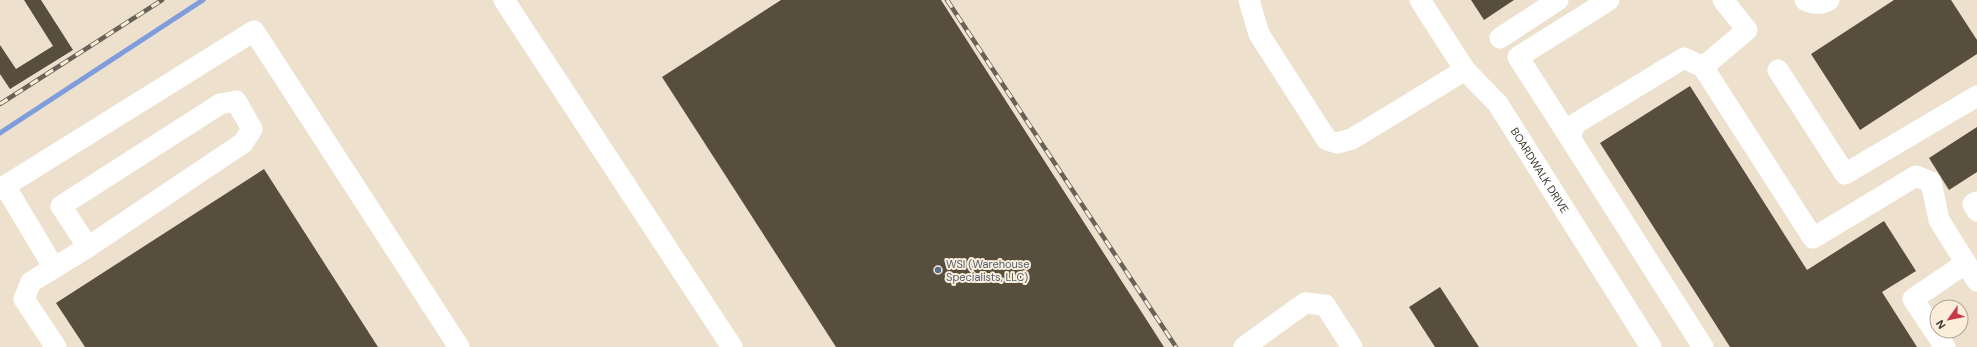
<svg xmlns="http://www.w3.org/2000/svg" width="1977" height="347" font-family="'DM Sans',sans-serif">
<rect width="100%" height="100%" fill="#ede1cd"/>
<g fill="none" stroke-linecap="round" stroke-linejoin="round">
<path stroke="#7f9ddc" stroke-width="5" d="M0 133 203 0"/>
</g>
<path fill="#584e3e" d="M24 0H41L73 50 10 89 0 74V45L16 69 53 46Z
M781 0H941L1164 347H836L662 77Z
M1471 0H1514L1484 20Z
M1894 0H1951L1977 40V54L1860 130 1811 54Z
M1690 86 1807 270 1884 221 1916 271 1882 292 1917 347H1730L1600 143Z
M1977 127V172L1949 190 1929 158Z
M264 169 378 347H85L56 303Z
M1440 287 1479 347H1435L1409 307Z"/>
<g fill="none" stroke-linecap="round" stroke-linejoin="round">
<g stroke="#fff" stroke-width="21">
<path d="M504 0 732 347"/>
<path d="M1249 0 1259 34 1327 140 1337 143 1352 139 1465 70"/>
<path id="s1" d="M1420 0 1465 70 1498 104 1651 347"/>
<path d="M1805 0C1813 4 1822 5 1829 0"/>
<path d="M1500 38 1558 0"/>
<path d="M1703 67 1747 30 1723 0"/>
<path d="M1778 70 1845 174 1977 96"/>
<path d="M1570 138 1518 57 1609 0"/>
<path d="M5 186 54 268"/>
<path d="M0 189 254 31 459 347"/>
<path d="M1977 202 1973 204 1977 211"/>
<path d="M56 347 24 299 31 282 88 247 243 143 252 129 236 101 220 104 61 206 88 247"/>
<path d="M1244 347 1305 303 1325 305 1352 347"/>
<path d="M1703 347 1570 138 1575 124 1684 58 1703 67 1813 238 1916 176 1931 182 1939 220 1977 281"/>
<path d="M1945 347 1913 299 1966 263"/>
</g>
<g stroke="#696258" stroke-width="4.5">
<path id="rail" d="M947 0 1176 347
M0 104 162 0"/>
</g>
<use href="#rail" stroke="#faeeda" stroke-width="3" stroke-dasharray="9" stroke-linecap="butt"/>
</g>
<circle fill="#5c6f8a" stroke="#faeeda" stroke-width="1.5" cx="938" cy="270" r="4"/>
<g text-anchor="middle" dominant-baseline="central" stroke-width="4" stroke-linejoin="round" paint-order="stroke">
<g font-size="11" fill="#3b362f" stroke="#faeeda">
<text stroke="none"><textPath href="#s1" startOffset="209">BOARDWALK DRIVE</textPath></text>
</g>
<g font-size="11" fill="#4e5e75" stroke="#faeeda" text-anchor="start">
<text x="946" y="264">WSI (Warehouse<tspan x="946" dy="13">Specialists, LLC)</tspan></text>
</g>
</g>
<g transform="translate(1949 319) rotate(237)"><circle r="19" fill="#faeeda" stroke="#aea496"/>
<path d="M0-3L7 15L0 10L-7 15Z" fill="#c83847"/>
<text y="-6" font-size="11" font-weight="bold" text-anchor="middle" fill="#3b362f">N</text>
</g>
</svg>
